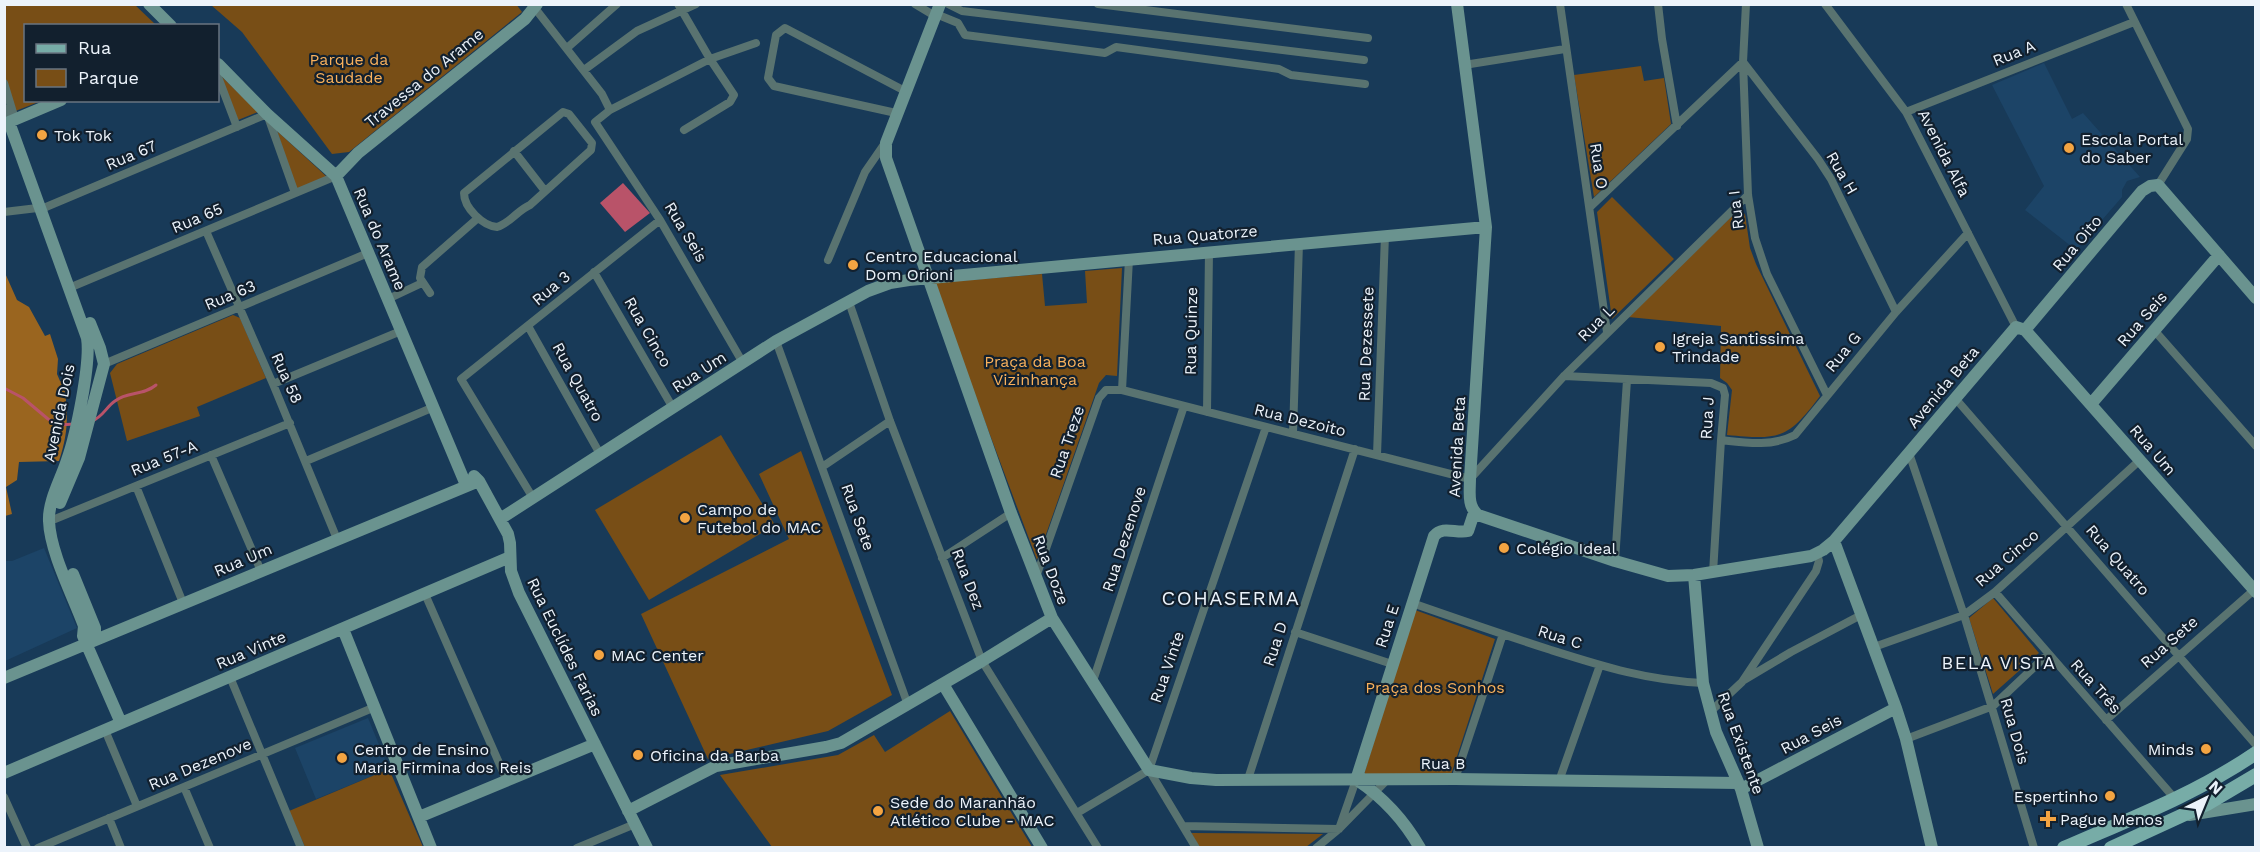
<svg xmlns="http://www.w3.org/2000/svg" width="2260" height="852" font-family="'Work Sans',sans-serif">
<rect width="100%" height="100%" fill="#183a58"/>
<path fill="#1c4467" d="M2044 63 2072 119 2083 113 2140 177 2127 181 2122 190V197L2076 250 2025 210 2044 186 1992 85Z
M44 548 77 628 5 661V561H12Z
M368 718 389 769 316 799 295 748Z"/>
<path fill="#784e16" d="M516 4 522 12 349 152 332 154 242 32 211 5Z
M4 5H135L156 25 26 26V100L41 101 13 112 5 82Z
M1641 66 1644 81 1664 78 1671 124 1594 197 1574 75Z
M218 73 258 112 238 120Z
M277 131 327 177 296 189Z
M1612 197 1674 259 1612 319 1597 212Z
M1738 210 1745 214 1750 248 1756 264 1820 396C1788 439 1780 440 1727 435L1732 390 1727 383 1720 378 1721 326 1628 317Z
M1122 268 1117 376 1106 375 1099 383 1037 560 933 283 1042 274 1045 306 1087 303 1085 271Z
M233 315 240 318 266 378 197 407 200 416 127 441 110 373 117 364Z
M721 435 775 525 649 600 595 510Z
M801 451 892 695 828 731 708 759 641 614 789 539 759 474Z
M1993 598 2039 653 1993 694 1969 618Z
M1415 610 1495 639 1451 775 1364 774Z
M950 711 1032 847H772L720 775 838 755 874 735 885 752Z
M389 769 423 847H305L289 811Z
M1191 833 1323 834 1306 847 1200 848Z"/>
<path fill="#9a651f" d="M5 273 17 300 29 307 45 336 50 334 58 359 57 374 60 381 64 383C68 415 69 430 59 461L19 462 17 480 6 487 12 514 5 516Z"/>
<path fill="#b95369" d="M623 183 650 213 625 232 600 203Z"/>
<g fill="none" stroke-linecap="round" stroke-linejoin="round">
<path stroke="#b95369" stroke-width="3" d="M4 388 23 398 48 419 59 425 74 424
M92 421C103 417 106 407 115 401 128 391 143 396 156 385"/>
<path stroke="#597370" stroke-width="8" d="M678 4 710 59 734 95 730 102 684 130
M915 4 935 16
M948 4 962 11 1364 60
M1098 4 1368 38
M1560 4 1607 332
M1658 4 1662 39 1677 126
M1746 4 1743 62 1748 195 1755 238 1767 274 1827 395
M1825 4 1906 112 2016 327
M2126 4 2188 129 2187 139 2158 185
M534 7 602 94 610 110
M936 14 958 23 965 35 1105 53 1116 47 1279 69 1291 75 1365 84
M567 48 617 4
M1464 65 1565 49
M584 70 637 31 696 4
M218 77 237 127
M4 83 15 119
M4 108 9 122
M563 112 569 114 592 143 591 150 530 205C518 210 510 223 497 227 483 226 464 208 464 193Z
M1906 112 2134 22
M896 113 774 86 768 78 776 35 785 28 905 91
M514 151 545 191
M1591 206 1743 62 1818 159 1831 179 1896 312
M4 212 46 207 267 114 295 193
M206 231 273 384 337 539
M828 260 865 172 885 143
M594 272 673 408
M69 288 336 176
M430 293 420 278 422 267 478 218
M388 299 422 283
M849 302 890 421 982 661 1098 848
M528 326 600 454
M2154 330 2256 446
M776 341 908 705
M743 363 660 220 595 122 610 110 710 59 756 43
M104 364 368 253
M1564 376 1711 383 1723 388 1725 395 1721 440 1713 573
M273 384 401 331
M1122 390 1129 259
M1955 398 2256 745
M1207 412 1209 251
M1293 433 1299 243
M1721 440C1747 443 1771 447 1795 435L1896 312 1968 233
M1909 453 1964 615 2034 848
M211 455 261 571
M1377 455 1385 235
M306 461 434 407
M822 467 890 421
M136 486 183 603
M533 498 461 379 660 220
M49 519H55L290 423
M942 558 1011 513
M1615 561 1627 380
M1036 577 1099 398 1106 390H1122L1470 479 1564 376 1748 195
M1995 592 2176 800
M425 594 507 781
M1412 603C1458 619 1504 635 1551 650 1605 667 1646 680 1703 683
M1295 632 1392 664
M1874 647 1964 615 1995 592 2140 460
M230 677 301 848
M1744 680 1791 652 1861 615
M1093 681 1184 406
M1710 712 1742 682 1816 571 1819 561 1817 553
M2106 720 2254 590
M105 730 137 806
M1906 739 1993 706 2048 654
M1149 770 1196 848
M1248 779 1355 449
M1455 779 1503 634
M1559 781 1600 665
M184 787 210 848
M4 797 27 848
M1077 813 1149 770 1266 427
M109 818 121 848
M1183 826 1339 829
M1340 826 1356 780
M38 848 375 707
M577 848 635 824
M1316 848 1339 829 1388 779"/>
<path stroke="#6a938f" stroke-width="12" d="M149 4 171 26
M940 4 886 143V158L1011 513 1052 618 1149 770 1191 778 1216 780 1455 779 1738 783
M1457 4 1486 227 1470 479C1470 492 1467 506 1478 515L1615 561 1668 576 1694 575 1811 556 1823 550 1834 541 2016 327 2025 330
M218 64 267 114 336 176 466 485
M61 100 9 122 87 338C91 363 76 435 67 460 61 479 48 501 49 521 50 552 73 596 84 626L83 636 86 643 121 723
M336 176 358 153 525 19 537 4
M2025 330 2256 592
M2025 330 2142 191 2150 186 2158 185 2256 298
M2091 404 2219 255
M474 476 479 481 508 534 510 543 511 571 519 593 647 848
M60 503 79 458 104 364 100 348 90 323
M500 519 776 341 868 291 890 283 909 280 1486 227
M1834 541 1896 708 1906 739 1932 848
M73 574 95 628V633L89 642
M1694 575 1703 683 1716 732 1741 789 1758 848
M343 629 431 848
M4 678 479 481
M943 684 1042 848
M4 773 510 557
M1356 780 1434 536C1443 525 1456 534 1468 531L1474 513
M1357 780C1384 798 1404 820 1420 848
M1741 789 1896 708
M628 811 716 766 826 747 841 743 982 661 1052 618
M2189 815 2256 804
M419 817 595 744"/>
<path stroke="#77aca7" stroke-width="14" d="M2064 848C2130 819 2196 794 2256 753
M2111 848 2207 804 2256 775"/>
</g>
<g fill="#f3a442" stroke="#12202e" stroke-width="2">
<circle cx="42" cy="135" r="6"/>
<circle cx="2069" cy="148" r="6"/>
<circle cx="853" cy="265" r="6"/>
<circle cx="1660" cy="347" r="6"/>
<circle cx="685" cy="518" r="6"/>
<circle cx="1504" cy="548" r="6"/>
<circle cx="599" cy="655" r="6"/>
<circle cx="2206" cy="749" r="6"/>
<circle cx="638" cy="755" r="6"/>
<circle cx="342" cy="758" r="6"/>
<circle cx="2110" cy="796" r="6"/>
<circle cx="878" cy="811" r="6"/>
<path d="M2045 810h6v6h6v6h-6v6h-6v-6h-6v-6h6z"/>
</g>
<g text-anchor="middle" dominant-baseline="central" stroke-width="4.5" stroke-linejoin="round" paint-order="stroke">
<g font-size="16" fill="#ecf3fb" stroke="#12202e">
<text transform="translate(2014 53) rotate(-22)">Rua A</text>
<text transform="translate(424 78) rotate(-39)">Travessa do Arame</text>
<text transform="translate(1944 153) rotate(63)">Avenida Alfa</text>
<text transform="translate(131 155) rotate(-23)">Rua 67</text>
<text transform="translate(1599 166) rotate(81)">Rua O</text>
<text transform="translate(1842 173) rotate(60)">Rua H</text>
<text transform="translate(1736 210) rotate(-97)">Rua I</text>
<text transform="translate(197 218) rotate(-23)">Rua 65</text>
<text transform="translate(686 232) rotate(59)">Rua Seis</text>
<text transform="translate(1205 235) rotate(-5)">Rua Quatorze</text>
<text transform="translate(380 239) rotate(67)">Rua do Arame</text>
<text transform="translate(2077 243) rotate(-50)">Rua Oito</text>
<text transform="translate(551 288) rotate(-40)">Rua 3</text>
<text transform="translate(230 295) rotate(-23)">Rua 63</text>
<text transform="translate(2142 319) rotate(-49)">Rua Seis</text>
<text transform="translate(1596 323) rotate(-45)">Rua L</text>
<text transform="translate(1191 331) rotate(-89)">Rua Quinze</text>
<text transform="translate(648 332) rotate(60)">Rua Cinco</text>
<text transform="translate(1366 344) rotate(-88)">Rua Dezessete</text>
<text transform="translate(1843 352) rotate(-51)">Rua G</text>
<text transform="translate(699 372) rotate(-33)">Rua Um</text>
<text transform="translate(287 378) rotate(66)">Rua 58</text>
<text transform="translate(578 382) rotate(61)">Rua Quatro</text>
<text transform="translate(1943 387) rotate(-50)">Avenida Beta</text>
<text transform="translate(59 413) rotate(-78)">Avenida Dois</text>
<text transform="translate(1707 418) rotate(-87)">Rua J</text>
<text transform="translate(1300 420) rotate(14)">Rua Dezoito</text>
<text transform="translate(1067 442) rotate(-71)">Rua Treze</text>
<text transform="translate(1457 447) rotate(-87)">Avenida Beta</text>
<text transform="translate(2153 450) rotate(49)">Rua Um</text>
<text transform="translate(164 458) rotate(-22)">Rua 57-A</text>
<text transform="translate(858 517) rotate(70)">Rua Sete</text>
<text transform="translate(1124 539) rotate(-72)">Rua Dezenove</text>
<text transform="translate(2007 558) rotate(-41)">Rua Cinco</text>
<text transform="translate(243 560) rotate(-23)">Rua Um</text>
<text transform="translate(2118 560) rotate(49)">Rua Quatro</text>
<text transform="translate(1051 570) rotate(69)">Rua Doze</text>
<text transform="translate(968 579) rotate(69)">Rua Dez</text>
<text transform="translate(1387 626) rotate(-72)">Rua E</text>
<text transform="translate(1560 637) rotate(18)">Rua C</text>
<text transform="translate(2169 642) rotate(-41)">Rua Sete</text>
<text transform="translate(1275 644) rotate(-72)">Rua D</text>
<text transform="translate(565 647) rotate(64)">Rua Euclídes Farias</text>
<text transform="translate(251 650) rotate(-23)">Rua Vinte</text>
<text transform="translate(1167 667) rotate(-71)">Rua Vinte</text>
<text transform="translate(2096 686) rotate(48)">Rua Três</text>
<text transform="translate(2015 731) rotate(74)">Rua Dois</text>
<text transform="translate(1811 734) rotate(-28)">Rua Seis</text>
<text transform="translate(1741 743) rotate(70)">Rua Existente</text>
<text x="1443" y="763">Rua B</text>
<text transform="translate(200 764) rotate(-23)">Rua Dezenove</text>
</g>
<g font-size="16" fill="#f9b15c" stroke="#12202e">
<text x="349" y="59">Parque da<tspan x="349" dy="18">Saudade</tspan></text>
<text x="1035" y="361">Praça da Boa<tspan x="1035" dy="18">Vizinhança</tspan></text>
<text x="1435" y="687">Praça dos Sonhos</text>
</g>
<g font-size="16" fill="#ecf3fb" stroke="#12202e" text-anchor="start">
<text x="54" y="135">Tok Tok</text>
<text x="2081" y="139">Escola Portal<tspan x="2081" dy="18">do Saber</tspan></text>
<text x="865" y="256">Centro Educacional<tspan x="865" dy="18">Dom Orioni</tspan></text>
<text x="1672" y="338">Igreja Santissima<tspan x="1672" dy="18">Trindade</tspan></text>
<text x="697" y="509">Campo de<tspan x="697" dy="18">Futebol do MAC</tspan></text>
<text x="1516" y="548">Colégio Ideal</text>
<text x="611" y="655">MAC Center</text>
<text x="354" y="749">Centro de Ensino<tspan x="354" dy="18">Maria Firmina dos Reis</tspan></text>
<text x="2194" y="749" text-anchor="end">Minds</text>
<text x="650" y="755">Oficina da Barba</text>
<text x="2098" y="796" text-anchor="end">Espertinho</text>
<text x="890" y="802">Sede do Maranhão<tspan x="890" dy="18">Atlético Clube - MAC</tspan></text>
<text x="2060" y="819">Pague Menos</text>
</g>
<g font-size="18" letter-spacing="1.5" fill="#ecf3fb" stroke="#12202e">
<text x="1999" y="662">BELA VISTA</text>
</g>
<g font-size="20" letter-spacing="1.5" fill="#ecf3fb" stroke="#12202e">
<text x="1231" y="598">COHASERMA</text>
</g>
</g>
<rect width="2260" height="852" fill="none" stroke="#ecf3fb" stroke-width="12"/>
<rect x="24" y="24" width="195" height="78" fill="#12202e" stroke="#697480" stroke-width="1.5"/>
<rect x="36" y="44" width="30" height="9" fill="#77aca7" stroke="#697480" stroke-width="1.5"/>
<text x="78" y="54" font-size="18" fill="#ecf3fb">Rua</text>
<rect x="36" y="69" width="30" height="18" fill="#784e16" stroke="#697480" stroke-width="1.5"/>
<text x="78" y="84" font-size="18" fill="#ecf3fb">Parque</text>
<g transform="translate(2206 798) rotate(43)" stroke="#12202e" stroke-width="4.5" paint-order="stroke">
<path d="M0-4.5L10 22L0 15L-10 22Z" fill="#ecf3fb"/>
<text y="-9" font-size="16" font-weight="bold" text-anchor="middle" fill="#ecf3fb">N</text>
</g>
</svg>
